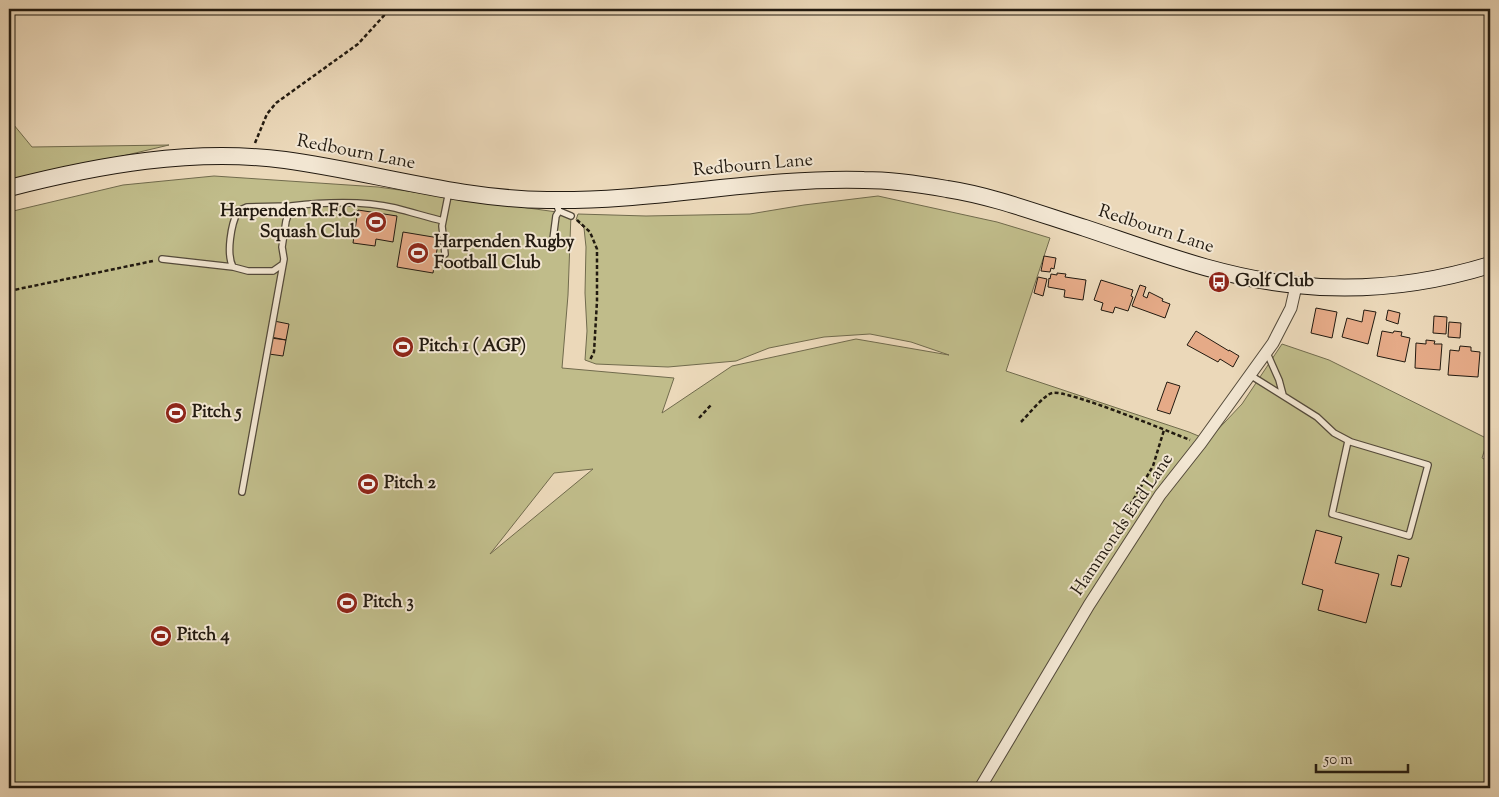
<svg xmlns="http://www.w3.org/2000/svg" width="1499" height="797" font-family="'Sorts Mill Goudy',serif">
<rect width="100%" height="100%" fill="#ebd8b9"/>
<filter id="stains"><feTurbulence type="fractalNoise" baseFrequency=".004" numOctaves="4"/><feColorMatrix values="0 0 0 0 .2 0 0 0 0 .09 0 0 0 0 .02 0 0 0 .5 -.17"/></filter>
<radialGradient id="worn" r=".72"><stop offset=".6" stop-color="#630" stop-opacity="0"/><stop offset="1" stop-color="#630" stop-opacity=".3"/></radialGradient>
<path fill="#c0bc8a" stroke="#716b4d" fill-rule="evenodd" d="M9 119 32 147 169 145 9 183Z
M214 176 378 187 571 214 568 295 562 368 674 378 662 413 732 366 856 339 949 355 911 342 870 334 824 337 769 348 736 361 668 367 596 364 585 360 587 331 585 293 586 247 584 228 576 220 578 214 646 216 750 214 804 205 878 196 997 222 1050 238 1006 371 1189 432 1208 440 1242 404 1282 344 1329 360 1488 439 1482 458 1490 462V788H9V212L123 185ZM593 469 490 554 554 473Z"/>
<path fill="#e5aa87" stroke="#221a10" d="M358 210 397 216 393 242 376 239 375 246 353 243Z
M403 232 439 238 433 273 397 267Z
M1044 256 1056 258 1054 269 1051 268 1050 272 1041 271Z
M1057 273 1066 274 1065 277 1086 280 1083 300 1064 297 1065 290 1048 287 1049 278 1050 279 1051 274 1057 275Z
M1038 277 1047 279 1043 296 1034 293Z
M1101 280 1133 290 1131 296 1133 297 1128 311 1115 307 1113 313 1101 310 1103 303 1094 300Z
M1140 285 1146 287 1143 296 1147 298 1149 292 1163 299 1162 301 1170 304 1165 318 1132 306Z
M1316 308 1337 312 1332 338 1311 333Z
M1364 310 1376 312 1368 344 1342 337 1347 318 1362 322Z
M1388 310 1400 313 1398 324 1386 320Z
M1434 316 1447 317 1446 334 1433 333Z
M274 321 289 324 286 340 271 337Z
M1449 322 1461 323 1460 338 1448 337Z
M1196 331 1229 351V350L1239 356 1233 367 1220 359 1218 362 1187 345Z
M1382 331 1393 333 1394 331 1402 332 1401 336 1410 338 1405 362 1377 356Z
M271 338 286 340 283 356 269 354Z
M1426 340 1435 341 1434 344H1442L1440 370 1415 368 1416 343 1426 344Z
M1460 346 1471 347V351L1480 352 1478 377 1448 375 1450 350 1459 351Z
M1488 365H1490V385H1485Z
M1167 382 1180 386 1170 414 1157 410Z
M1316 530 1342 537 1335 563 1379 574 1366 623 1318 610 1323 590 1302 584Z
M1398 555 1409 558 1401 587 1391 585Z"/>
<g fill="none" stroke-linecap="round" stroke-linejoin="round">
<g stroke="#544a3a" stroke-width="8">
<path id="lane" d="M559 211 571 216
M553 239 556 216 559 211 556 203
M445 254 442 226 449 191
M162 259 233 267
M283 264 273 271H248L233 267C226 254 231 224 238 211L247 207 291 206
M1267 353 1279 380 1283 395
M1250 375 1317 417 1334 433 1351 442 1428 465 1409 536 1332 514 1348 441
M242 492 284 259 282 247 286 221 291 206C325 202 361 200 395 208 411 212 427 217 443 221"/>
</g>
<g stroke="#544a3a" stroke-width="13">
<path id="street" d="M980 788 1089 605 1160 495 1201 443 1273 343 1291 308 1296 286"/>
</g>
<g stroke="#221a10" stroke-width="18">
<path id="secondary" d="M9 188C99 165 192 148 285 160 373 172 458 199 547 200 653 202 758 177 864 180 892 180 919 184 947 189 993 196 1040 214 1085 228 1154 251 1223 278 1296 285 1361 292 1428 284 1490 265"/>
</g>
<path stroke="#221a10" stroke-width="2.5" stroke-dasharray="4 2.5" stroke-linecap="butt" d="M255 143 267 114 276 103 358 44 390 9
M577 220 590 232 597 249V301L594 352 590 360
M9 291 153 261
M699 418 711 405
M1021 422C1028 415 1044 395 1052 393 1066 389 1170 432 1190 440
M1135 514 1128 509 1153 466 1164 430
M9 628H14"/>
<use href="#lane" stroke="#f2e6d2" stroke-width="5.5"/>
<use href="#street" stroke="#f2e6d2" stroke-width="11"/>
<use href="#secondary" stroke="#f2e6d2" stroke-width="16"/>
</g>
<defs>
<g id="stadium-disc" transform="scale(1.125)"><circle r="9.5" fill="#8f2418" stroke="#f2e6d2"/><path d="M0-5a6.5 5 0 1 0 0 10a6.5 5 0 1 0 0-10ZM-3.5-1.8h7v3.6h-7Z" fill="#fff"/></g>
<g id="bus-disc" transform="scale(1.125)"><circle r="9.5" fill="#8f2418" stroke="#f2e6d2"/><path d="M-5-6H5V4H4V6H2V4H-2V6H-4V4H-5ZM-3.5-4V0h7V-4ZM-3.5 1.2v1.5H-2V1.2ZM2 1.2v1.5H3.5V1.2Z" fill="#fff"/></g>
</defs>
<g fill-rule="evenodd">
<use href="#stadium-disc" x="376" y="222"/>
<use href="#stadium-disc" x="418" y="253"/>
<use href="#bus-disc" x="1219" y="282"/>
<use href="#stadium-disc" x="403" y="347"/>
<use href="#stadium-disc" x="176" y="413"/>
<use href="#stadium-disc" x="368" y="484"/>
<use href="#stadium-disc" x="347" y="603"/>
<use href="#stadium-disc" x="161" y="636"/>
</g>
<g text-anchor="middle" dominant-baseline="central" stroke-width="4" stroke-linejoin="round" paint-order="stroke">
<g font-size="18" fill="#221a10" stroke="#f2e6d2">
<text transform="translate(356 153) rotate(11)">Redbourn Lane</text>
<text transform="translate(753 166) rotate(-5)">Redbourn Lane</text>
<text transform="translate(1156 230) rotate(18)">Redbourn Lane</text>
<text transform="translate(1123 525) rotate(-56)">Hammonds End Lane</text>
</g>
<g font-size="18" font-weight="bold" fill="#221a10" stroke="#f2e6d2" text-anchor="start">
<text x="360" y="212" text-anchor="end">Harpenden R.F.C.<tspan x="360" dy="21">Squash Club</tspan></text>
<text x="434" y="243">Harpenden Rugby<tspan x="434" dy="21">Football Club</tspan></text>
<text x="1235" y="282">Golf Club</text>
<text x="419" y="347">Pitch 1 ( AGP)</text>
<text x="192" y="413">Pitch 5</text>
<text x="384" y="484">Pitch 2</text>
<text x="363" y="603">Pitch 3</text>
<text x="177" y="636">Pitch 4</text>
</g>
</g>
<rect width="1499" height="797" fill="none" stroke="#ebd8b9" stroke-width="30"/>
<rect x="10" y="10" width="1479" height="777" fill="none" stroke="#221a10" stroke-width="2.5"/>
<rect x="15" y="15" width="1469" height="767" fill="none" stroke="#221a10"/>
<path d="M1316 764v8h92v-8" fill="none" stroke="#221a10" stroke-width="2.5"/>
<text x="1324" y="764" font-size="15" fill="#221a10" stroke="#f2e6d2" stroke-width="4" paint-order="stroke">50 m</text>
<rect width="100%" height="100%" filter="url(#stains)"/>
<rect width="100%" height="100%" fill="url(#worn)"/>
</svg>
